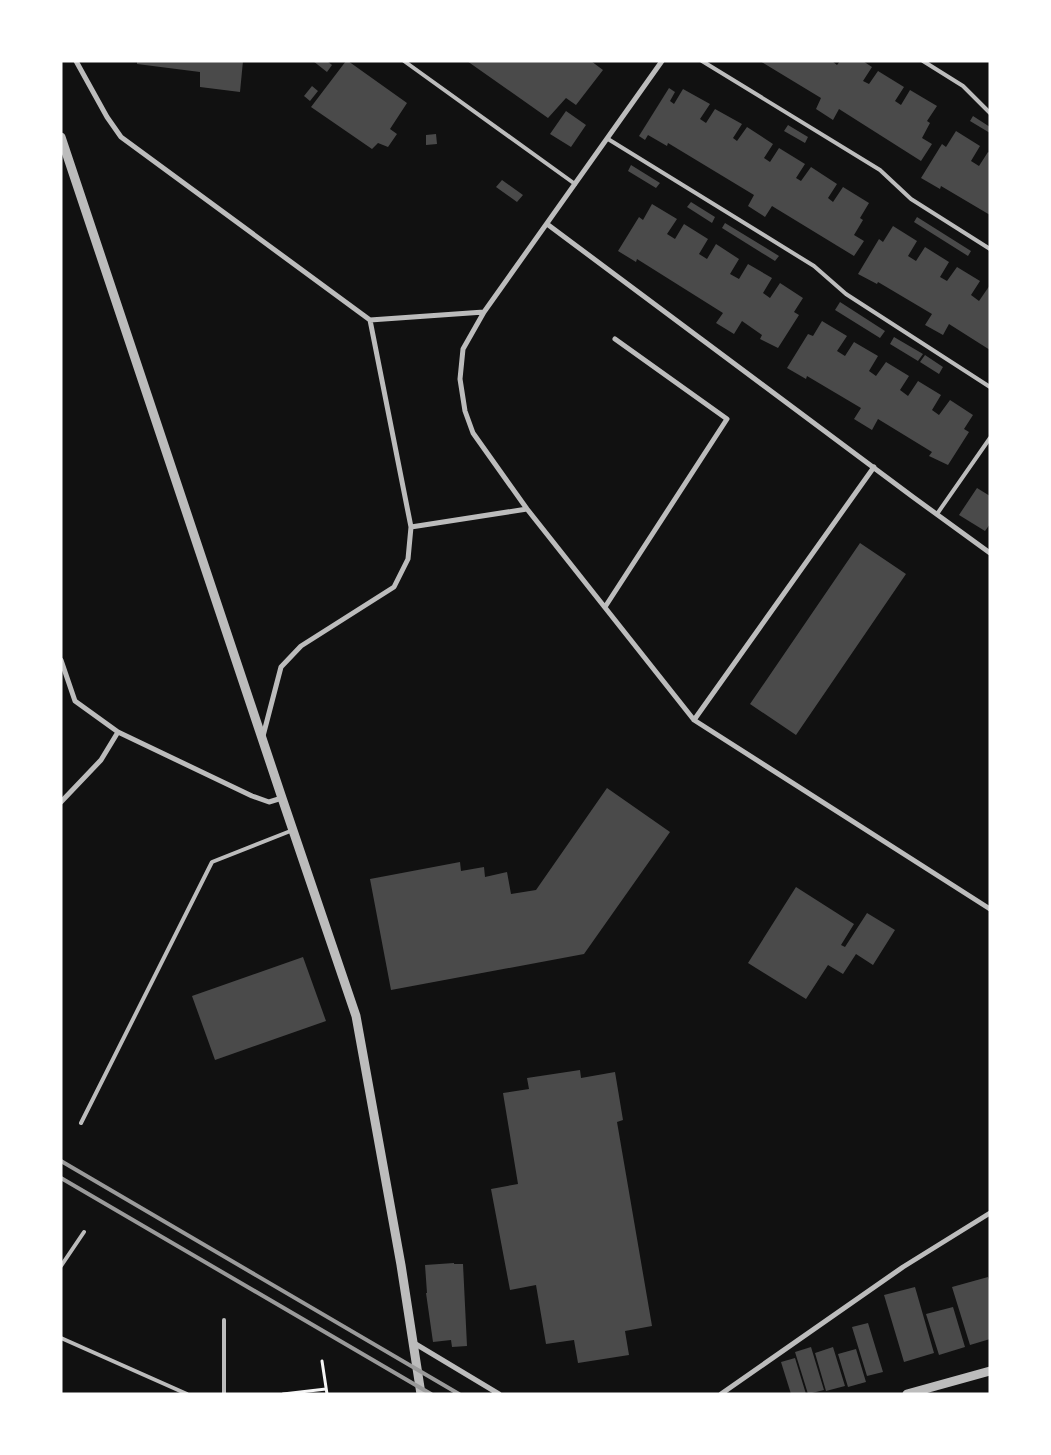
<svg xmlns="http://www.w3.org/2000/svg" width="1051" height="1455" font-family="'Fira Sans Condensed',sans-serif">
<rect width="100%" height="100%" fill="#111"/>
<path fill="#4a4a4a" d="M137 61H243L240 92 200 87V72L137 64Z
M313 61H327L332 65 327 72Z
M346 61H348L407 103 390 129 397 134 388 147 378 143 372 149 311 107Z
M467 61H591L603 70 576 105 566 98 548 118Z
M760 61H832L837 65 840 61H863L872 67 863 81 869 84 878 71 904 87 895 101 901 105 910 90 937 106 927 121 930 123 922 138 932 144 921 161 839 109 833 120 816 109 821 98Z
M312 86 318 91 310 101 304 96Z
M669 88 675 92 670 101 674 104 683 89 710 104 700 119 706 123 715 109 742 124 733 138 737 141 747 127 773 144 764 158 770 162 779 148 805 164 796 178 801 181 811 167 837 184 828 198 833 202 843 187 869 203 860 218 863 220 854 235 864 241 854 256 772 206 765 217 748 206 754 195 668 143 667 146 648 135 645 140 639 136Z
M566 111 586 125 571 147 550 134Z
M973 116 990 127V133L970 121Z
M788 125 808 137 805 143 784 131Z
M956 131 980 146 971 161 979 166 988 152 990 153V215L941 186 940 189 921 178 942 144 946 147Z
M436 134 437 144 426 145V135Z
M631 165 660 183 656 188 628 171Z
M502 180 523 195 517 202 496 187Z
M691 202 715 217 712 223 687 207Z
M652 204 677 219 667 234 675 239 684 224 708 239 699 254 707 259 716 244 739 259 730 274 739 279 748 264 772 278 763 293 770 298 780 283 803 298 794 312 799 315 778 348 760 339 762 335 742 321 734 334 716 323 723 313 637 259 636 262 618 251 639 217 643 220Z
M917 217 971 251 968 256 914 222Z
M725 223 779 256 775 261 722 228Z
M893 226 917 241 908 256 916 261 925 247 949 262 940 277 947 281 957 267 980 281 971 295 979 301 990 285V350L949 324 943 335 925 325 932 314 878 282 877 284 858 274 879 239 883 242Z
M840 302 885 331 880 338 835 310Z
M822 321 847 336 837 351 845 356 854 342 878 356 869 371 876 376 886 362 909 376 900 390 908 396 918 381 941 395 932 410 939 415 950 400 973 415 964 429 969 432 948 465 929 456 932 452 878 419 872 430 854 419 861 408 807 376 806 379 787 368 808 334 813 336Z
M894 337 923 354 918 361 890 344Z
M925 355 943 367 939 374 920 362Z
M977 488 990 496V524L985 531 959 515Z
M860 543 906 574 796 735 750 704Z
M607 788 670 832 584 954 391 990 370 879 460 862 461 871 484 867 485 877 507 872 511 894 536 890Z
M796 887 854 924 841 945 845 947 867 913 895 930 873 965 856 954 843 974 828 965 806 999 748 963Z
M303 957 326 1021 215 1060 192 996Z
M580 1070 581 1078 615 1072 623 1120 617 1122 652 1326 625 1331 629 1355 578 1363 574 1340 546 1344 536 1285 510 1290 491 1189 518 1184 503 1093 529 1089 527 1078Z
M454 1263V1264H463L467 1346 452 1347 451 1340 433 1342 426 1293H427L425 1265Z
M988 1277 990 1283V1339L970 1345 952 1287Z
M915 1287 934 1353 904 1362 884 1295Z
M953 1307 965 1347 939 1355 926 1314Z
M868 1323 883 1372 867 1376 852 1327Z
M811 1347 824 1390 808 1394 795 1352Z
M833 1347 845 1386 826 1391 815 1353Z
M856 1349 866 1382 848 1387 838 1354Z
M795 1358 806 1394H791L781 1362Z"/>
<g fill="none" stroke-linecap="round" stroke-linejoin="round">
<path stroke="#f5f5f5" stroke-width="3" d="M322 1361 327 1394
M283 1394 326 1389"/>
<path stroke="#bcbcbc" stroke-width="4" d="M404 61 575 184
M702 61 880 170 911 199 990 249
M923 61 963 86 990 113
M608 139 814 266 846 294 990 387
M937 514 990 438
M81 1123 212 862 293 830
M61 1266 84 1232
M224 1320V1394
M61 1338 187 1394"/>
<path stroke="#bcbcbc" stroke-width="5" d="M76 61 107 117 121 137 370 320 484 312 662 61
M547 224 913 497 990 553
M484 312 463 349 460 379 465 411 473 433 527 509 694 720 990 909
M411 527 527 509
M605 607 727 419 615 339
M61 660 75 701 118 732 252 796 269 802 282 798
M694 720 874 467
M263 736 281 667 301 646 394 587 408 559 411 527 370 320
M61 802 101 760 118 732
M414 1343 499 1394
M721 1394 903 1267 990 1213"/>
<path stroke="#bcbcbc" stroke-width="9" d="M61 137 282 798 356 1016 401 1265 421 1394
M907 1394 990 1371"/>
<path stroke="#9a9a9a" stroke-width="4" d="M61 1161 459 1394
M61 1178 431 1394"/>
</g>
<rect width="1051" height="1455" fill="none" stroke="#ffffff" stroke-width="125"/>
</svg>
